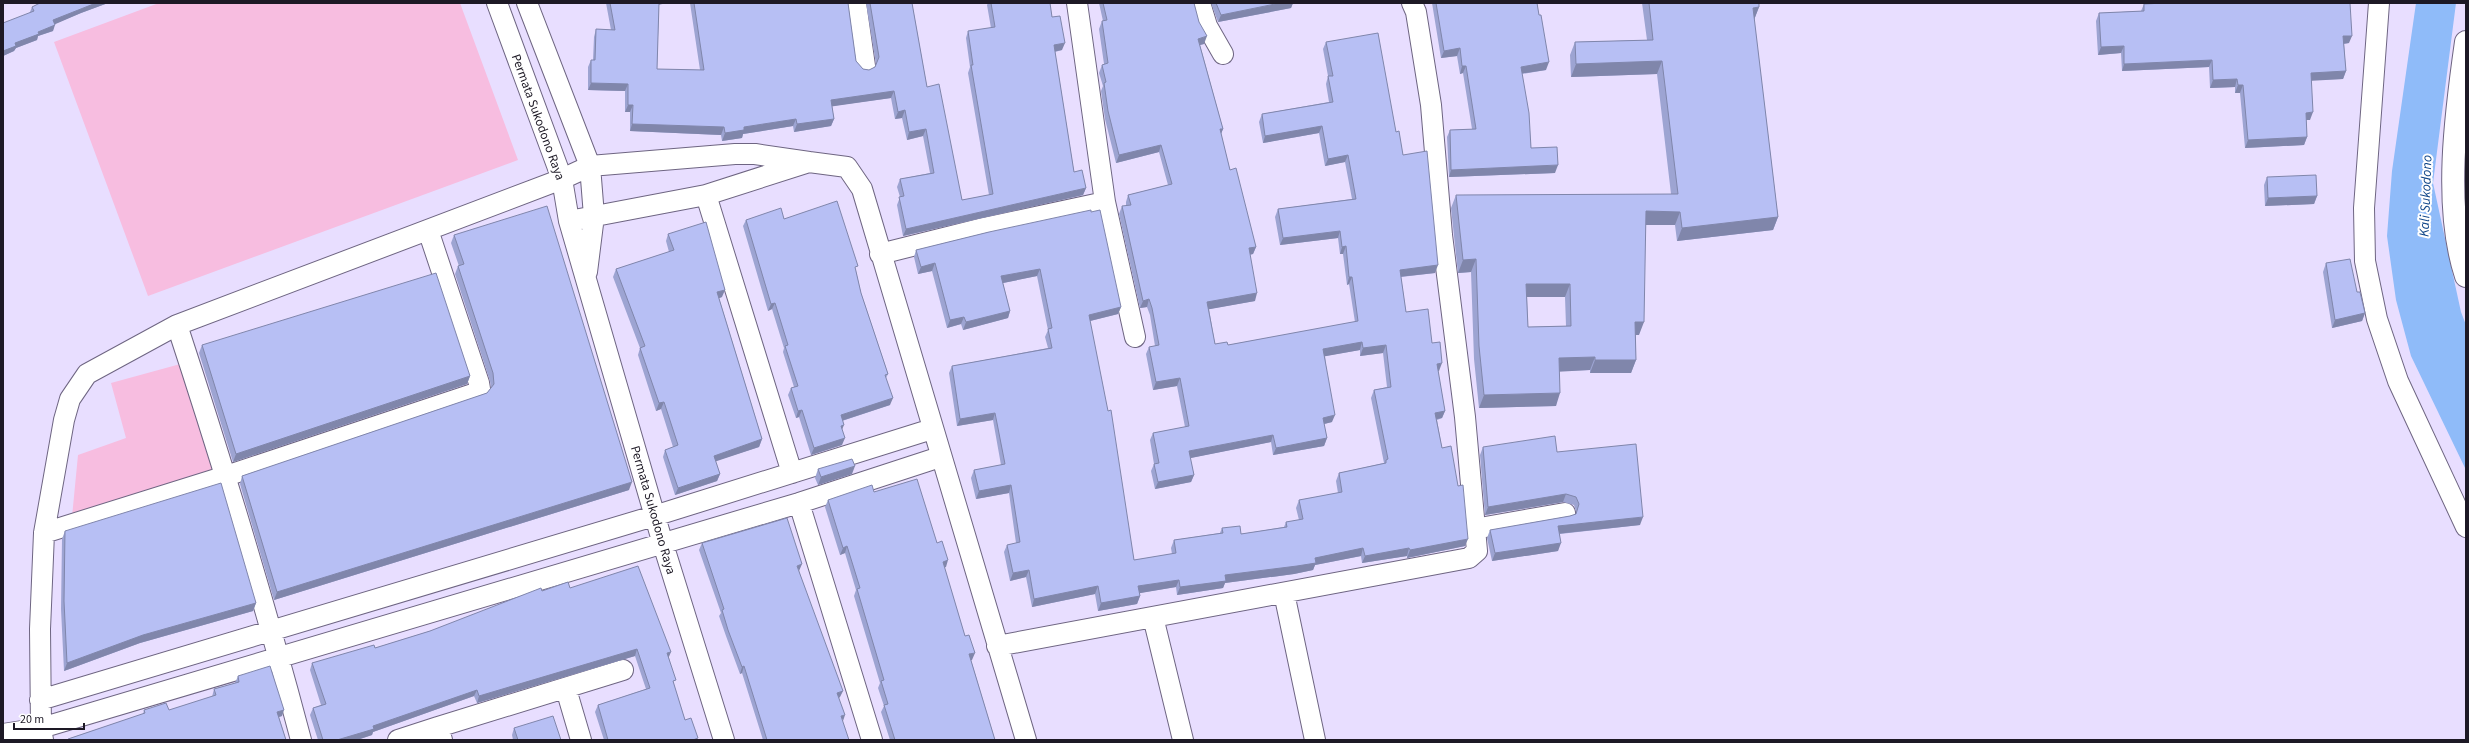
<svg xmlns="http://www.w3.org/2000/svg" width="2469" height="743" font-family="'Source Sans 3',sans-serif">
<rect width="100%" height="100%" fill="#e8deff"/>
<path fill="#f7bde0" d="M159 3H460L518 160 148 296 54 42Z
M184 363 216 473 72 517 78 455 126 438 111 383Z"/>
<path fill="#8fbbf9" d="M2416 3H2456L2433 183 2461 312 2466 325V470L2411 356 2396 300 2387 236 2392 171Z"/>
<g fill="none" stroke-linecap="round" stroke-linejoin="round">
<g stroke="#6e6582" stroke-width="22">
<path id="street" d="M497 3 562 179 569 221 663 544 724 740
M527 3 590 166 594 216 587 272
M856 3 865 66
M1077 3 1105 202 1135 337
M1200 3 1207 26 1223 54
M2379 3 2364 208 2365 261 2377 319 2398 381 2466 527
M706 195 792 473
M569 221 706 195 809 162 847 167 862 189 1026 740
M880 254 984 228 1105 202
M177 325C222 462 264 600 301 740
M799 503 872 740
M1474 529 1565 513
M44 533 226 476 476 393 480 389 479 383 428 230
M1284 593 1315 740
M1153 617 1183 740
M997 646 1469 558 1477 551 1465 417 1442 235 1431 105 1416 12 1412 3
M566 689 581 740
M40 700 654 516 932 429
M438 727 623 670
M3 734 41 728 799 503 940 457
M43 740 41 728 40 629 44 533 64 420 70 399 87 374 177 325 562 179 590 166 735 154H755L809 162
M398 740 438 727 442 740"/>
</g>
<g stroke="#6e6582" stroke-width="24">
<path id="secondary" d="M2466 42C2456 112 2443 207 2466 276"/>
</g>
<use href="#street" stroke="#fff" stroke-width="20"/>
<use href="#secondary" stroke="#fff" stroke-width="22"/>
</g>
<path fill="#9da4d2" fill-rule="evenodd" d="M40 3H108L81 13 54 24 53 31 38 36 37 40 16 48 14 51 3 56 30 12 32 7Z
M606 3H666L659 5 657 69 700 70 690 3H848L856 61 863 69 869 70 875 67 876 64 866 3H912L927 87 962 200 989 195 968 73 970 67 966 38 968 31 991 28 987 5 988 3H1050L1052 17 1062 50 1055 52 1074 172 1086 188 1083 195 903 236 897 205 900 197 897 187 900 179 930 173 923 136 907 140 902 118 895 119 891 98 832 106 834 119 831 126 794 132 793 126 743 134 742 138 722 141 721 135 630 131V112H625V91L588 90V67L591 60H593L594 37 596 29 611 30Z
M1099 3H1194L1204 44 1200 45 1223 129 1221 134 1230 170 1256 247 1253 254 1250 255 1255 301 1209 309 1215 344 1228 345 1355 322 1349 284 1347 285 1343 254H1340L1338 238 1280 245 1275 217 1278 209 1352 199 1345 162 1325 166 1319 133 1263 143 1259 122 1262 114 1329 102 1326 84 1328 76 1323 49 1326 42 1396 132 1403 155 1435 273 1401 277 1406 312 1432 343 1439 371H1438L1445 411 1442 418 1437 420 1442 448 1465 546 1407 558V556L1362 563 1361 556 1315 565 1313 570 1294 574 1225 583 1223 588 1177 595 1176 587 1139 593 1140 596 1137 604 1098 611 1095 594 1032 607 1026 577 1010 581 1004 552 1007 545 1016 543 1009 493 976 499 971 478 974 470 1001 465 993 420 957 426 949 373 952 366 1048 348 1045 337 1048 330 1037 276 1003 283 1010 311 1008 318 963 330 961 324 947 328 932 271 918 274 914 257 916 250 989 232 1121 307 1118 314 1090 321 1134 560 1172 554 1171 548 1174 540 1220 533 1222 528 1241 534 1284 527 1286 522 1299 520 1296 508 1299 500 1338 493 1336 481 1339 473 1384 463 1371 398 1374 390 1387 387 1383 353 1360 356V350L1325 356 1332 422 1324 424 1327 438 1324 446 1273 455 1271 442 1190 458 1194 475 1191 482 1155 489 1151 471 1154 464 1150 440 1153 433 1185 427 1177 386 1153 390 1146 354 1149 347 1155 346 1150 315 1147 307 1140 308 1119 214 1122 206H1126V202L1128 195 1168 185 1159 152 1116 163 1105 119 1101 91 1103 86 1099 73 1102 65 1104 64 1099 29 1102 21H1103Z
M1211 3H1293L1291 8 1218 22Z
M1432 3H1537L1546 70 1522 74 1531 148 1555 173 1449 177 1447 137 1450 130 1472 129 1463 73 1460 74 1457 56 1441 58Z
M1642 3H1759V7L1754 20 1778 217 1773 230 1677 241 1675 225H1646L1639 335H1636V360L1631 373H1590V370L1559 371 1556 406 1479 408 1474 359 1471 272 1458 273 1451 208 1456 195 1671 194 1657 74 1571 77 1570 55 1575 42 1647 40ZM1527 297H1565L1566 326 1528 327Z
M2144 4 2349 43 2344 44 2346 71 2343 79 2311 80 2310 120H2306L2307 137 2304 145 2245 148 2240 93H2235V87L2210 88 2209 67 2122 71 2121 53 2098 55 2096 21 2099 13 2141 11Z
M2267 177 2317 196 2314 204 2265 206 2264 185Z
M784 219 856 271 861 293 888 374 886 378 890 405 842 421V445L811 455 799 417 796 418 788 395 791 388 794 387 783 352 784 348 772 309 768 311 743 226 746 220Z
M668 234 722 297 719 298 762 439 759 447 715 461 720 474 717 481 675 495 663 457 665 450 673 447 661 409 656 411 638 355 640 348 613 277 616 269 669 252 666 241Z
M454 235 629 490 274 600 240 484 242 476 487 393 491 388 490 381 455 274 458 266H459L451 243Z
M2326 263 2357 292 2365 313 2362 321 2332 328 2323 272Z
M202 345 470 376 467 384 233 462 199 353Z
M1483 447 1557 452 1640 525 1560 534 1558 551 1492 561 1487 538 1490 530 1570 516 1576 514V511L1574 505 1563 502 1485 515 1480 455Z
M818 469 852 474 818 485 815 478Z
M874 492 937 543 946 567H944L972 660H971L995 740H890L881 712 884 706 878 688 880 683 854 596 856 590 845 553 840 555 825 507 828 500Z
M65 531 256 603 253 611 140 643 64 671 61 609 62 539Z
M702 543 799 571 840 697 839 698 842 721 849 740H763L742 673 740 674 726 636 719 616 721 613 699 550Z
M570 588 669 658 674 685 685 720 698 740H604L595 712 598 705 646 689 635 656 477 703 474 696 373 732 372 735 357 740H318L310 715 313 708 321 705 310 670 312 663 375 648 430 631 542 591Z
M238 676 282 716 279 717 286 740H68V739L143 714 144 710H169L212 697 214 689 235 683Z
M514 728 561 740H513L512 735Z"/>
<path fill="#8086ab" d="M96 3H108L81 13 51 26 53 20Z
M657 3H666L656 5Z
M1280 3H1293L1291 8 1218 22 1221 15Z
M1759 7 1754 20 1753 8Z
M55 25 53 31 38 36 37 40 16 48 14 51 3 56V51L15 43 38 32Z
M1207 36 1204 44 1195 46 1198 39Z
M2343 36H2352L2349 43 2341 44Z
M1065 43 1062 50 1052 52 1054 45Z
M2124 46 2121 53 2098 55 2101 47Z
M1460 48 1457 56 1441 58 1444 51Z
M2212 60 2209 67 2122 71 2124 64Z
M1662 61 1657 74 1571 77 1576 64Z
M1549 62 1546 70 1518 74 1521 67Z
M1462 66H1466L1463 73 1460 74Z
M2346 71 2343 79 2308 81 2311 73Z
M2237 79 2235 87 2210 88 2213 80Z
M591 83 628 84 625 91 588 90Z
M2238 85H2243L2240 93H2235Z
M894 91 891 98 828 107 831 100Z
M628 105H633L630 112H625Z
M905 110 902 118 895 119 898 112Z
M2313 112 2310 120H2303L2306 113Z
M796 119 793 126 743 134 742 138 722 141 725 133 744 127Z
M834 119 831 126 794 132 797 124Z
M632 124 724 127 721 135 630 131Z
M1322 126 1319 133 1263 143 1265 136Z
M926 129 923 136 907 140 909 132Z
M1220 129H1223L1220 136Z
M2307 137 2304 145 2245 148 2248 140Z
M1161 145 1159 152 1116 163 1119 155Z
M1348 155 1345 162 1325 166 1328 159Z
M1558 165 1555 173 1449 177 1451 170Z
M1086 188 1083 195 903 236 906 229Z
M2317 196 2314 204 2265 206 2268 198Z
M1646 211 1680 212 1675 225H1642Z
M1778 217 1773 230 1677 241 1682 228Z
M1340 231 1338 238 1280 245 1283 238Z
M1346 246 1343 254H1340L1342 247Z
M1256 247 1253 254 1246 255 1249 248Z
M1476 259 1471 272 1458 273 1463 260Z
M935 263 932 271 918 274 921 267Z
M1438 265 1435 273 1398 277 1400 270Z
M1040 269 1037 276 998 284 1001 276Z
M1349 277H1352L1349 284 1347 285Z
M1526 284H1570L1565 297H1521Z
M725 290 722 297 714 300 717 292Z
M1257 293 1255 301 1205 310 1207 302Z
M1149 299 1147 307 1140 308 1143 301Z
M775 303 772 309 768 311 771 304Z
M1121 307 1118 314 1086 322 1089 315Z
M1010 311 1008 318 963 330 966 322Z
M2365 313 2362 321 2332 328 2335 320Z
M964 317 961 324 947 328 950 320Z
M1635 322H1644L1639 335H1631Z
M1362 342 1360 350 1321 357 1323 349Z
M1386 345 1383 353 1360 356 1363 348Z
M1595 357 1590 370 1554 372 1559 358Z
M1595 360H1636L1631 373H1590Z
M1442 363 1439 371H1434L1437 364Z
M470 376 467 384 233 462 236 454Z
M1180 378 1177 386 1153 390 1156 382Z
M1560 393 1556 406 1479 408 1484 395Z
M893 398 890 405 838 422 841 415Z
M664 402 661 409 656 411 659 403Z
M802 410 799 417 796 418 798 411Z
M1445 411 1442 418 1432 420 1435 413Z
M995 413 993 420 957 426 960 419Z
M1335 415 1332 422 1320 425 1323 418Z
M844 425 841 432V426Z
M1273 435 1271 442 1186 459 1189 451Z
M845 438 842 445 811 455 814 448Z
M1327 438 1324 446 1273 455 1276 448Z
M762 439 759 447 711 463 714 456Z
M855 466 852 474 818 485 821 477Z
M720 474 717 481 675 495 678 488Z
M1194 475 1191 482 1155 489 1158 482Z
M632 482 629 490 274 600 277 592Z
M1011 485 1009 493 976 499 979 491Z
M1566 494 1563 502 1485 515 1488 507Z
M1643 517 1640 525 1556 534 1558 526Z
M1468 539 1465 546 1407 558 1410 550Z
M1561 543 1558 551 1492 561 1495 553Z
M847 546 845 553 840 555 843 548Z
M1363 548 1361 556 1315 565 1313 570 1294 574 1225 583 1223 588 1177 595 1180 587 1225 575Z
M1409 548 1407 556 1362 563 1365 556Z
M948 560 946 567 940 569 943 562Z
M802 564 799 571 797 566Z
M1029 570 1026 577 1010 581 1013 573Z
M1179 580 1176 587 1135 594 1138 586Z
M1098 586 1095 594 1032 607 1034 599Z
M1140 596 1137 604 1098 611 1101 603Z
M256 603 253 611 140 643 64 671 67 663 143 635Z
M637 649 635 656 477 703 479 696Z
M671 652 668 659 667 653Z
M975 653 972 660 967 661 969 654Z
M744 666 742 673 740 674 742 667Z
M477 690 474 696 373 732 372 735 357 740H337L373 726Z
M843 691 840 697 835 699 837 693Z
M284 710 282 716 275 718 277 712Z
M845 715 843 721 841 716Z"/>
<path fill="#b7bff4" stroke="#8086ab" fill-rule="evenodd" d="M40 3H96L53 20 55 25 38 32 39 34 15 43 16 46 3 51V23L34 11 32 7Z
M610 3H659L657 69 704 70 694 3H848L856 61 863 69 869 70 875 67 879 57 870 3H912L927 87 939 84 962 200 993 194 971 65H973L968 31 995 27 991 3H1050L1052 17 1060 16 1065 43 1054 45 1074 172 1082 170 1086 188 906 229 899 197 904 196 900 179 934 173 926 129 909 132 905 110 898 112 894 91 831 100 834 119 797 124 796 119 744 127V130L725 133 724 127 632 124 633 105H628V84L591 83V60H595L596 29 615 30Z
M1103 3H1194L1199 22 1207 36 1198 39 1223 129H1220L1230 170 1236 168 1256 247 1249 248 1257 293 1207 302 1215 344 1227 342 1228 345 1358 321 1352 277H1349L1346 246 1342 247 1340 231 1283 238 1278 209 1356 199 1348 155 1328 159 1322 126 1265 136 1262 114 1333 102 1328 76H1333L1326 42 1378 33 1396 132 1399 131 1403 155 1427 151 1438 265 1400 270 1406 312 1428 309 1432 343 1440 342 1442 363 1437 364 1445 411 1435 413 1442 448 1451 446 1458 486 1463 485 1468 539 1410 550 1409 548 1365 556 1363 548 1315 558 1316 563 1297 566 1225 575 1226 581 1180 587 1179 580 1138 586 1140 596 1101 603 1098 586 1034 599 1029 570 1013 573 1007 545 1020 542 1011 485 979 491 974 470 1005 464 995 413 960 419 952 366 1052 348 1048 329 1052 328 1040 269 1001 276 1010 311 966 322 964 317 950 320 935 263 921 267 916 250 989 232 1091 210V212L1100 210 1121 307 1089 315 1108 411 1111 410 1134 560 1176 553 1174 540 1223 533 1222 528 1240 526 1241 534 1287 527 1286 522 1303 519 1299 500 1342 492 1339 473 1386 463V460L1388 459 1374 390 1391 387 1386 345 1363 348 1362 342 1323 349 1335 415 1323 418 1327 438 1276 448 1273 435 1189 451 1194 475 1158 482 1154 464 1159 463 1153 433 1189 426 1180 378 1156 382 1149 347 1159 345 1152 308 1149 299 1143 301 1122 206 1131 205 1128 195 1172 184 1161 145 1119 155 1108 111 1104 83 1106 82 1102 65 1108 63 1102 21 1107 20Z
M1216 3H1280L1221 15Z
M1436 3H1537L1539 15H1541L1549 62 1521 67 1529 113 1531 148 1557 147 1558 165 1451 170 1450 130 1476 129 1466 66H1462L1460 48 1444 51Z
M1649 3H1759V7L1753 8 1778 217 1682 228 1680 212 1646 211 1644 322H1635L1636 360H1595V357L1559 358 1560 393 1484 395 1479 346 1476 259 1463 260 1456 195 1678 194 1662 61 1576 64 1575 42 1653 40ZM1526 284H1570L1571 326 1528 327Z
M2164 3H2350L2352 36H2343L2346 71 2311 73 2313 112 2306 113 2307 137 2248 140 2243 85H2238L2237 79 2213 80 2212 60 2124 64V46L2101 47 2099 13 2144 11V4Z
M2316 175 2317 196 2268 198 2267 177Z
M837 201 858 266 855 267 861 293 888 374 885 375 893 398 841 415 844 425 841 426 845 438 814 448 802 410 798 411 791 388 798 386 785 346 788 345 775 303 771 304 746 220 781 208 784 219Z
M547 206 632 482 277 592 242 476 487 393 494 384 493 373 458 266 464 264 454 235Z
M706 222 725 290 717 292 762 439 714 456 720 474 678 488 665 450 678 445 664 402 659 403 640 348 645 346 616 269 674 250 668 234Z
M2350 259 2357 292H2360L2365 313 2335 320 2326 263Z
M436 273 470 376 236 454 202 345Z
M1555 436 1557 452 1636 444 1643 517 1558 526 1561 543 1495 553 1490 530 1570 516 1576 514 1579 504 1576 497 1566 494 1488 507 1483 447Z
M852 459 855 466 821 477 818 469Z
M917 479 937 543 942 541 948 560 943 562 965 636 969 635 975 653 969 654 995 740H895L884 705 888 704 881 681 884 680 857 589 860 588 847 546 843 548 828 500 872 485 874 492Z
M221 483 256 603 143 635 67 663 64 601 65 531Z
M787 518 802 564 797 566 843 691 837 693 845 715 841 716 849 740H767L744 666 742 667 728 630 722 610 724 609 702 543Z
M638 566 671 652 667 653 676 680 673 681 685 720 691 718 698 738 693 740H608L598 705 650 688 637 649 479 696 477 690 373 726 374 729 337 740H323L313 708 326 704 312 663 374 645 375 648 430 631 541 588 542 591 568 582 570 588Z
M270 666 284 710 277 712 286 740H68V739L145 713 144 710 166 703 169 710 216 695 214 689 239 682 238 676Z
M553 716 561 740H518L514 728Z"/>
<g text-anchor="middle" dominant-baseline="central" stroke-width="4" stroke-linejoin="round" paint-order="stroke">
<g font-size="13" fill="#1d1925" stroke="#fff">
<text transform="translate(538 117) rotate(70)">Permata Sukodono Raya</text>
<text transform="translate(653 510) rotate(74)">Permata Sukodono Raya</text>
</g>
<g font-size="14" font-style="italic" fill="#104689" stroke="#fff">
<text transform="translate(2426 196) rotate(-88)">Kali Sukodono</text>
</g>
</g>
<rect width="2469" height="743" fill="none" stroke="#1d1925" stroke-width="8"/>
<path d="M14 723v6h70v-6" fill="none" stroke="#1d1925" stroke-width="2"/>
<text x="20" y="723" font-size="12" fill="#1d1925" stroke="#ffffff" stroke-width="3" paint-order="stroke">20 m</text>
</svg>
